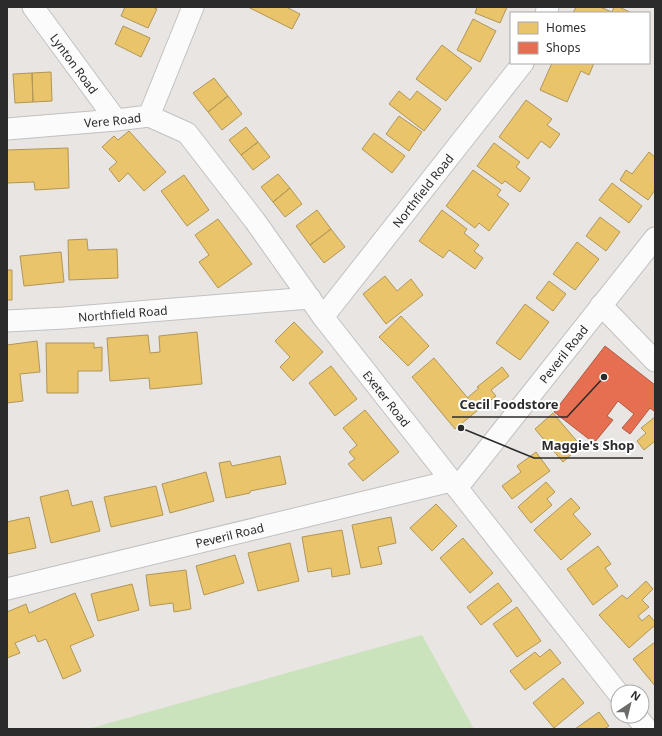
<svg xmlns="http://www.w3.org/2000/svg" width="662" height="736" font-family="'Noto Sans',sans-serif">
<rect width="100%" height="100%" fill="#e8e5e2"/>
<path fill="#cbe3bc" d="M422 635 474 729H88Z"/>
<path fill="#e9c46a" stroke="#b09657" d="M125 7H153L157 9 148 28 121 16Z
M248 7H286L300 14 292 29Z
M477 7H507L500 23 475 13Z
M576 7H600L612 12 614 7H619L632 13H573Z
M473 19 496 31 480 62 457 50Z
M123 26 150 38 141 57 115 44Z
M442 45 472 68 446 101 416 79Z
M552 63H594L589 75 581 71 567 102 540 90Z
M51 72 52 101 33 102 32 73Z
M32 73 33 102 15 103 13 74Z
M214 78 228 96 208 112 193 93Z
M399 91 410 100 417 91 441 109 424 131 389 104Z
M228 96 242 114 222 130 208 112Z
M526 100 552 119 547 125 560 134 550 148 541 141 528 159 499 137Z
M399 116 422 132 409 151 386 134Z
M246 127 258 142 241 155 229 140Z
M129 131 166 172 144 191 128 173 119 182 109 169 117 162 102 147 114 136 118 140Z
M374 133 405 156 392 173 362 149Z
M258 142 270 157 253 170 241 155Z
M494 143 520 162 516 167 530 178 520 192 505 181 502 184 477 166Z
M68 148 69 188 35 190 34 182 7 183V150Z
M649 152 655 157V190L648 200 620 180 626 170 632 174Z
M473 170 501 190 497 195 509 204 489 231 479 223 475 228 446 206Z
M278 174 290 188 273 202 261 187Z
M184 175 209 210 187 226 161 191Z
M612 183 642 206 629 223 599 200Z
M290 188 302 204 285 217 273 202Z
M317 210 331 229 310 245 296 226Z
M442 210 467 229 464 233 479 245 474 251 483 258 475 269 449 250 443 258 419 241Z
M600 217 620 232 606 251 586 236Z
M218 219 252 264 218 288 199 262 209 255 195 235Z
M331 229 345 247 324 263 310 245Z
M87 239 88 250 117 249 118 278 69 280 68 240Z
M577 242 599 259 575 290 553 274Z
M61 252 64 282 24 286 20 256Z
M7 270H12V300H7Z
M385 276 397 291 411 279 423 295 386 324 363 294Z
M549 281 566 294 553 311 536 298Z
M525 304 549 322 520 360 496 343Z
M401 316 429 346 408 366 379 337Z
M294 322 323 352 293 381 280 367 290 357 275 341Z
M197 332 202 384 150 389 149 378 110 381 107 338 148 335 150 353 160 352 159 336Z
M37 341 40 372 20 374 23 401 7 403V345Z
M46 343H94V348L102 347V371H78V393H47Z
M434 358 478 410 455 429 412 377Z
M331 366 357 399 335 416 309 383Z
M502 367 509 376 491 390 496 396 477 411 467 398 479 388 477 387Z
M365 410 399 452 363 481 348 464 355 459 349 452 357 445 343 428Z
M553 413 581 446 563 462 535 429Z
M655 417V441L644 450 637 441 646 433 641 428Z
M536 452 550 471 512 499 502 486 521 472 517 466Z
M280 456 286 484 250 491V493L226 498 219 463 230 461 232 466Z
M206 472 214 501 170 513 162 484Z
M546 482 555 492 547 499 552 505 531 523 518 507Z
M156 486 163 515 111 527 104 497Z
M68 490 72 506 92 501 100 531 51 543 40 497Z
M571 498 580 508 573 514 591 534 561 560 534 530Z
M436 504 457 526 432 551 410 528Z
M29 517 36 548 7 554V522Z
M391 517 396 543 378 547 382 564 361 568 352 525Z
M342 530 350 574 332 577 331 568 308 572 302 537Z
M463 538 493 573 470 593 440 558Z
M290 543 299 581 258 591 248 553Z
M598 546 611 564 605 568 618 586 593 605 567 569Z
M235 555 244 583 204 595 196 566Z
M186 570 191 609 174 612 173 603 150 606 146 575Z
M646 581 653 589 642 600 649 607 638 616 642 621 649 615 655 622V625L629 648 599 615 622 595 627 599Z
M498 583 512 601 481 625 467 607Z
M132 584 139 610 98 621 91 594Z
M75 593 94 636 70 646 81 671 63 679 46 639 38 642 35 635 15 643 20 653 7 658V612L26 604 29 613Z
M517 607 541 641 517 657 493 624Z
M655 642V686L633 659Z
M550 649 561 663 525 690 510 671 535 652 540 657Z
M563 678 584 703 554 728 533 703Z
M599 712 609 726 604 729H575Z"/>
<path fill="#e76f51" stroke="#af5b46" d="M605 346 655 385V410L654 411 650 408 630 434 622 428 634 414 618 401 607 416 613 420 594 443 554 412Z"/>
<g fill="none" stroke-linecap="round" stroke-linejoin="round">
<g stroke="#c2c1c2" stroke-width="23">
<g id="street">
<path id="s1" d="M33 7 116 120"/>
<path d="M546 13 548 7"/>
<path id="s2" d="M149 116 187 133 255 221 323 317 618 693"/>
<path id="s3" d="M7 129 116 120 149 116 193 7"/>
<path d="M601 305 655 361"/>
<path id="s4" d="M323 317 523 63"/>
<path id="s5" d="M7 321 64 318 310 298"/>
<path id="s6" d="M457 488 655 238"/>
<path id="s7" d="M7 589 451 481"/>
<path d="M636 716 647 729"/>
</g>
</g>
<use href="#street" stroke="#fcfbfb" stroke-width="21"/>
</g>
<g text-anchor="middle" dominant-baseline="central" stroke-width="4" stroke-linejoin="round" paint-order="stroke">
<g font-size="12" fill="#2b2b2b" stroke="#fff">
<text stroke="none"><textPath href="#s1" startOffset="70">Lynton Road</textPath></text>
<text stroke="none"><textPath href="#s3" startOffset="106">Vere Road</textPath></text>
<text stroke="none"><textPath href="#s4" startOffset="161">Northfield Road</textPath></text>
<text stroke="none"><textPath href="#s5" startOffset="116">Northfield Road</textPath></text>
<text stroke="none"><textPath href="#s6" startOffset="171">Peveril Road</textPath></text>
<text stroke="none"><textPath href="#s2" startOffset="374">Exeter Road</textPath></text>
<text stroke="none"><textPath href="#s7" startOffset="229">Peveril Road</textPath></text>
</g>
</g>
<path fill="none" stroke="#2b2b2b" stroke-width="1.5" d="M604 377L567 417H452M461 428L534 458H643"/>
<g fill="#2b2b2b" stroke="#fff" stroke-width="1.5">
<circle cx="604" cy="377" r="4"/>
<circle cx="461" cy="428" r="4"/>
</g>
<g font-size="13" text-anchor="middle" font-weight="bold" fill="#2b2b2b" stroke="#fff" stroke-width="4" stroke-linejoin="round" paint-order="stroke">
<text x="509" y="409">Cecil Foodstore</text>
<text x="588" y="450">Maggie's Shop</text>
</g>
<rect width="662" height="736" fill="none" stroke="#2b2b2b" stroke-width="16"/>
<rect x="510" y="12" width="140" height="52" fill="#ffffff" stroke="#aaaaaa"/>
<rect x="518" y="22" width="20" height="12" fill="#e9c46a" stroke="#aaaaaa"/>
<text x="546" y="32" font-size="12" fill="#2b2b2b">Homes</text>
<rect x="518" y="42" width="20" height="12" fill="#e76f51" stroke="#aaaaaa"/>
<text x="546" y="52" font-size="12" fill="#2b2b2b">Shops</text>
<g transform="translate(630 704) rotate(35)"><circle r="19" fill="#ffffff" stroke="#aaaaaa"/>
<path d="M0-3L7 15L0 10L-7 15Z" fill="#6d6c6b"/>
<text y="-6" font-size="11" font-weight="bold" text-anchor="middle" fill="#2b2b2b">N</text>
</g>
</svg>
